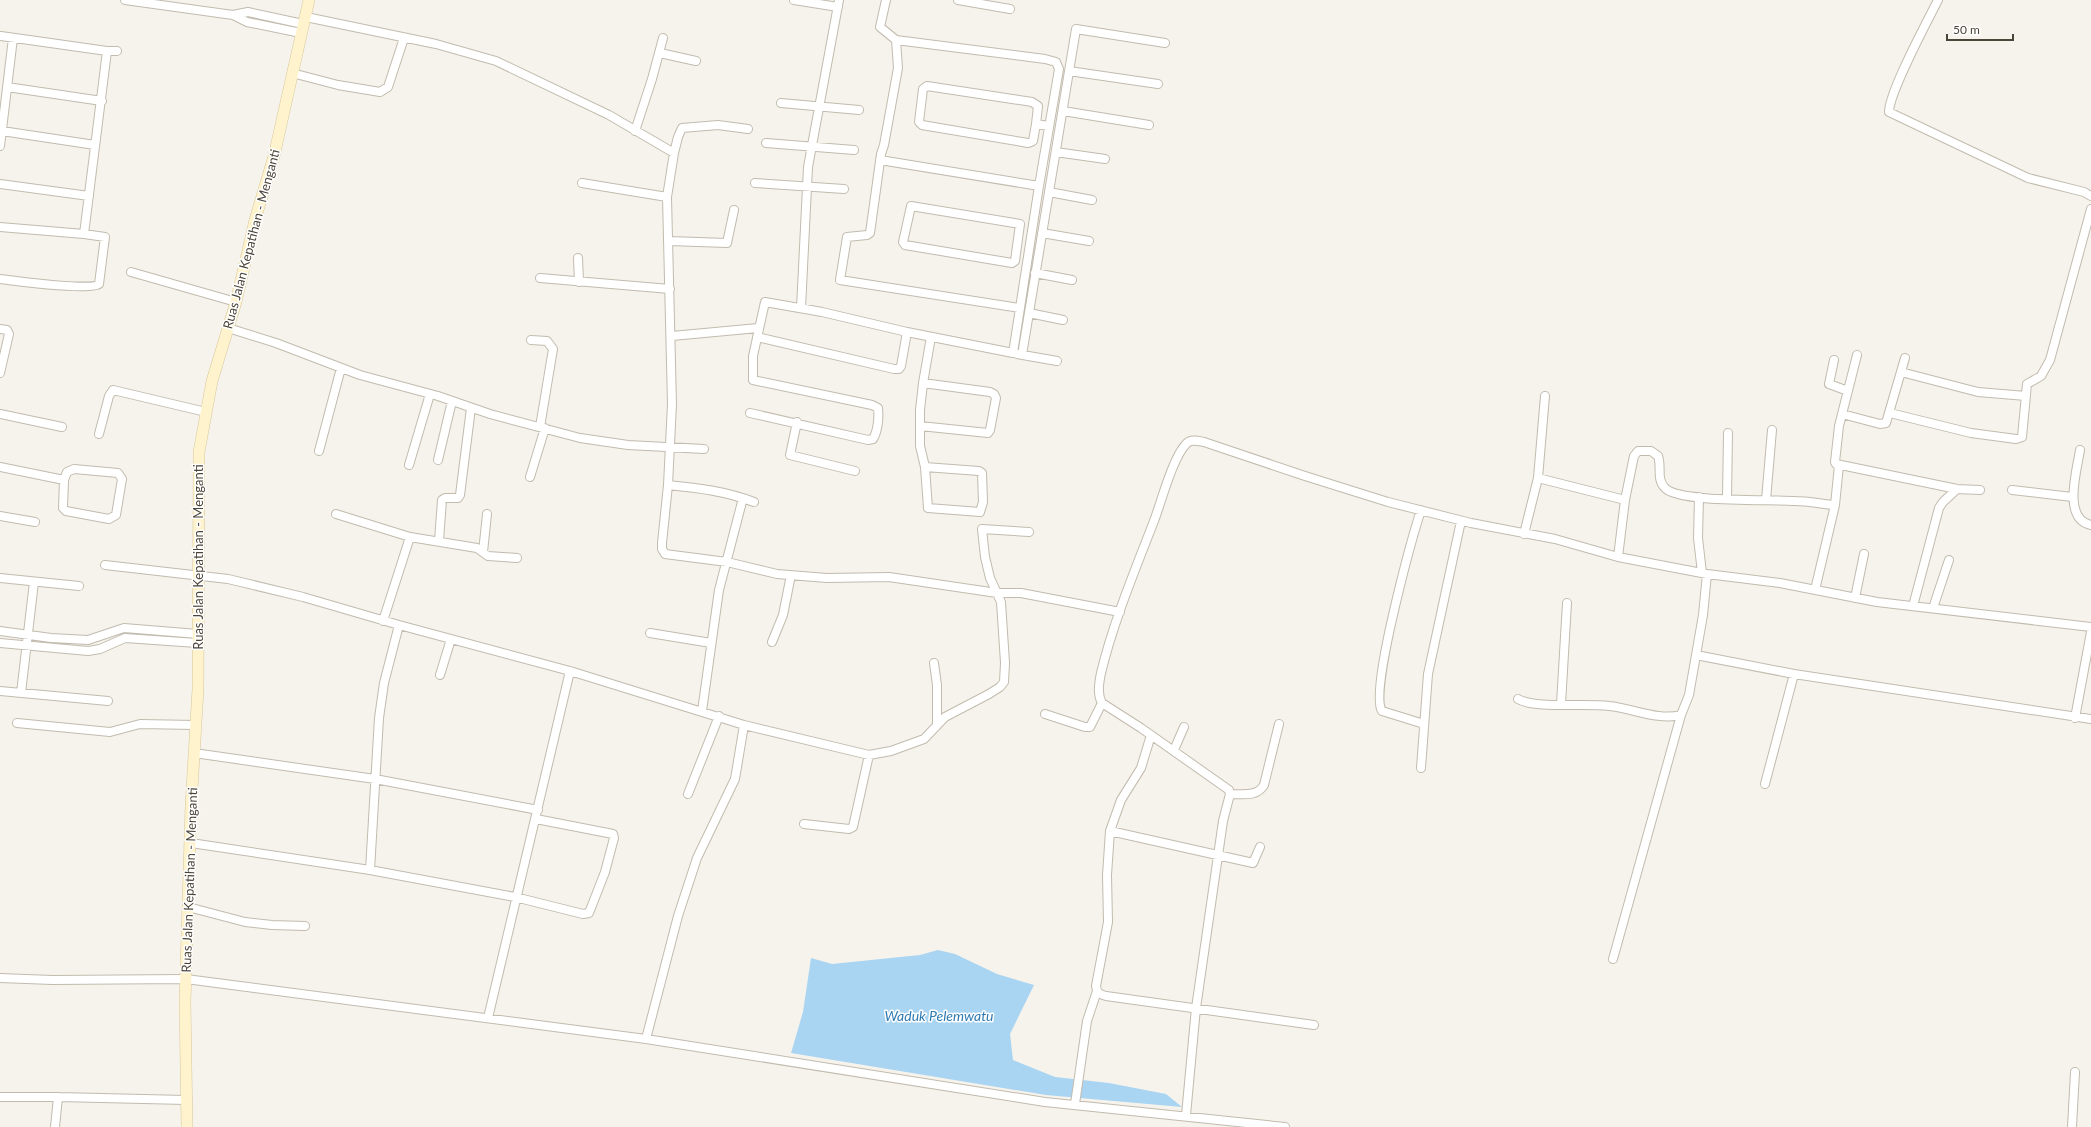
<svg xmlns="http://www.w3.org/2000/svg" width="2091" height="1127" font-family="Lato,sans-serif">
<rect width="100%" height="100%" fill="#f6f3ec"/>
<path fill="#a9d4f2" d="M938 950 955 954 997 974 1034 985 1010 1034 1013 1060 1055 1077 1109 1083 1166 1094 1182 1107 1046 1095 791 1053 803 1012 811 958 832 964 920 955Z"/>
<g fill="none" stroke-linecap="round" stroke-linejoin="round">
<g stroke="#c2bbae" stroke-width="10">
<path id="minor" d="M125 0 233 15 247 22 301 33
M794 0 838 7
M886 0 880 27 896 40 898 68 884 145 881 154 870 233 867 235 847 237 840 280 1020 308
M958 0 1010 9
M1938 0C1927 22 1889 92 1889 112L2028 178 2084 192 2091 196
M233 15 248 12 303 24
M306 17 436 44 496 61 609 115 674 153
M1 36 107 51H117
M896 40 1045 59 1056 62 1059 69 1039 186
M660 53 696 61
M1069 71 1158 84
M292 73 338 85 380 92 388 87 404 38
M7 87 102 101
M781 103 859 110
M1063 111 1149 125
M1036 124 1038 106 1032 102 927 86 923 89 919 122 922 125 1028 143 1033 141 1036 124 1049 126
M748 129 718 125 682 128 678 137 674 153 667 197 672 404 668 485 662 543V549L665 554 727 562 777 574 827 578 889 577 997 593H1021L1120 612
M2 131 95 145
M635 131 652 79 663 38
M766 143 854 150
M0 146 13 38
M1056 152 1105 159
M582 183 667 197
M755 183 844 189
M0 184 89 196
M1049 192 1092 200
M911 206 1020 224 1015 261 1012 263 905 245 903 242Z
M0 227 84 234
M1042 233 1089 241
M669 241 727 243 734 210
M578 258 579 282
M131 272 236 302
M1035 273 1072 280
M540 278 670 289
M0 279C15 281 92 291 99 284L105 237 84 234 107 51
M801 308 808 167 839 0
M1029 313 1063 320
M228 328 276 343 360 375 438 396 490 414 580 438 628 445 704 449
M0 329 7 330 9 334 0 373
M672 336 758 328
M757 337 894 369H899L901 366 907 332
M531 340 547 341 553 349 540 427
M1017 354 1057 361
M1022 355 1076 29 1165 43
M1857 355 1839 426 1835 462 1836 464 1957 489 1980 490
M1834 360 1829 384 1848 391
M1901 372 1978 392 2026 396
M923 383 920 410V446L925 467 928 508 980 512 983 502 982 473 979 471 925 467
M750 413 868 440 873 439C878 431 879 417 878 408L872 405 753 380V356L765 302 822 312 907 332 1013 353 1039 186 880 160
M1890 413 1971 433 2016 439 2022 437 2027 384 2041 376 2050 360 2091 209
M0 414 62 427
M1842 414 1880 424 1886 423 1905 358
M797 422 790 455 855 471
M920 426 988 433 990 430 996 398 994 394 990 392 923 383 931 337
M99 434 109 396 113 390 206 412
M2080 450C2077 470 2062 519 2091 525
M319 451 341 368
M438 460 452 401
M409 465 430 394
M0 467 64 480
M74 469 118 473 122 479 116 515 109 519 66 511 63 508 64 480 67 472Z
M530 477 545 428
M1538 478 1625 500
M668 485C698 488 725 491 754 502
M2012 490 2072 497
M1699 497 1698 538 1702 573
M1727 498 1728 433
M1766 500 1772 430
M1421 510C1412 538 1369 692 1382 711L1424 724
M336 514 410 537 477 548 488 556 517 558
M0 516 35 522
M1524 534 1538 478 1545 396
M439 541 442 500 445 498H458L460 495 471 408
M483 552 487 514
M1618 557 1625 500 1634 456 1638 451H1651L1658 456C1662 467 1656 479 1665 488 1679 503 1771 499 1795 501 1808 501 1822 504 1835 505
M105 565 228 579 303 597 399 625 570 671 744 725 869 755 891 751 924 739 945 717 989 694 1000 687 1004 682 1005 663 1001 602 990 578 985 557 982 529 1029 532
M0 578 79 586
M1815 590 1835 505 1839 465
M1855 598 1864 554
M1913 606 1939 508 1943 502 1957 489
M1933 608 1949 560
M383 621 410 537
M0 631 51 638 88 640 124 628 198 634
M650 633 711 643
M772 642 783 615 791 575
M0 643 88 651 100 649 125 638 197 643
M1696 655 1794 674 2091 719
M934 663 937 685V723
M440 675 451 639
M0 691 108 701
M21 693 34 582
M1518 699C1535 709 1586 703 1609 706 1632 708 1658 721 1681 715L1689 695 1703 615 1707 574
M1561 704 1567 603
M702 711 719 590 743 498
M1045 714 1085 727H1090L1102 703
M2075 718 2091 632
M17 723 110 732 140 724 195 725
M1151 735 1141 768 1121 800 1110 831 1107 875 1108 922 1096 986C1097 993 1099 994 1106 996L1314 1025
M1174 750 1184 727
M194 753 375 779 538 810
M1421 768 1428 674 1461 521
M1765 784 1794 674
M688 794 719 716
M1230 794C1243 794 1257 797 1264 785L1279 724
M804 824 849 829 853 827 869 755
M1110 831 1253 863 1260 847
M191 843 370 870 515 897 583 914 589 913 605 872 614 838 613 834 536 819
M370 870 379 718 384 683 399 625
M188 907 245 922 272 925 305 926
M1613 959 1681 715
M0 978 52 980 186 979 646 1039 1045 1102 1285 1127
M488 1018 570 671
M646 1039 678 916 697 858 735 779 744 725
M0 1097H58L186 1100
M1075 1104 1087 1021 1097 991
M1186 1115 1196 1008 1223 821 1230 794 1229 790 1141 728 1102 703C1097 694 1099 683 1101 673 1113 623 1135 570 1154 521 1161 503 1173 456 1187 443 1191 439 1199 441 1204 442L1305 476 1388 502 1471 523 1555 539 1618 557 1707 574 1780 583 1877 602 2091 627
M55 1127 58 1097
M2072 1127 2075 1072"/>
</g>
<g stroke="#d6c79b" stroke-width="12">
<path id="secondary" d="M187 1127 185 1002 191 806 198 689 199 452 212 381 236 302 255 220 274 156 309 0"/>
</g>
<use href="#minor" stroke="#fff" stroke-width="8"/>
<use href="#secondary" stroke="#fff3cd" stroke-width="11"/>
</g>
<g text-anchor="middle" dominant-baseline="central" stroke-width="3" stroke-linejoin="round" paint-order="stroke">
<g font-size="13" fill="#4b4439" stroke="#fff">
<text transform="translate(251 239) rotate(-75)">Ruas Jalan Kepatihan - Menganti</text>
<text transform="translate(198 557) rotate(-90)">Ruas Jalan Kepatihan - Menganti</text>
<text transform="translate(189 880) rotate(-88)">Ruas Jalan Kepatihan - Menganti</text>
</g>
<g font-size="14" font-style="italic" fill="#2e7ab2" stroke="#fff">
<text x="939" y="1015">Waduk Pelemwatu</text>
</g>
</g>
<path d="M1947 34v6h66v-6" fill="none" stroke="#4b4439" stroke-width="2"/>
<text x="1953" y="34" font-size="12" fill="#4b4439" stroke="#ffffff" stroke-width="3" paint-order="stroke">50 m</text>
</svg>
